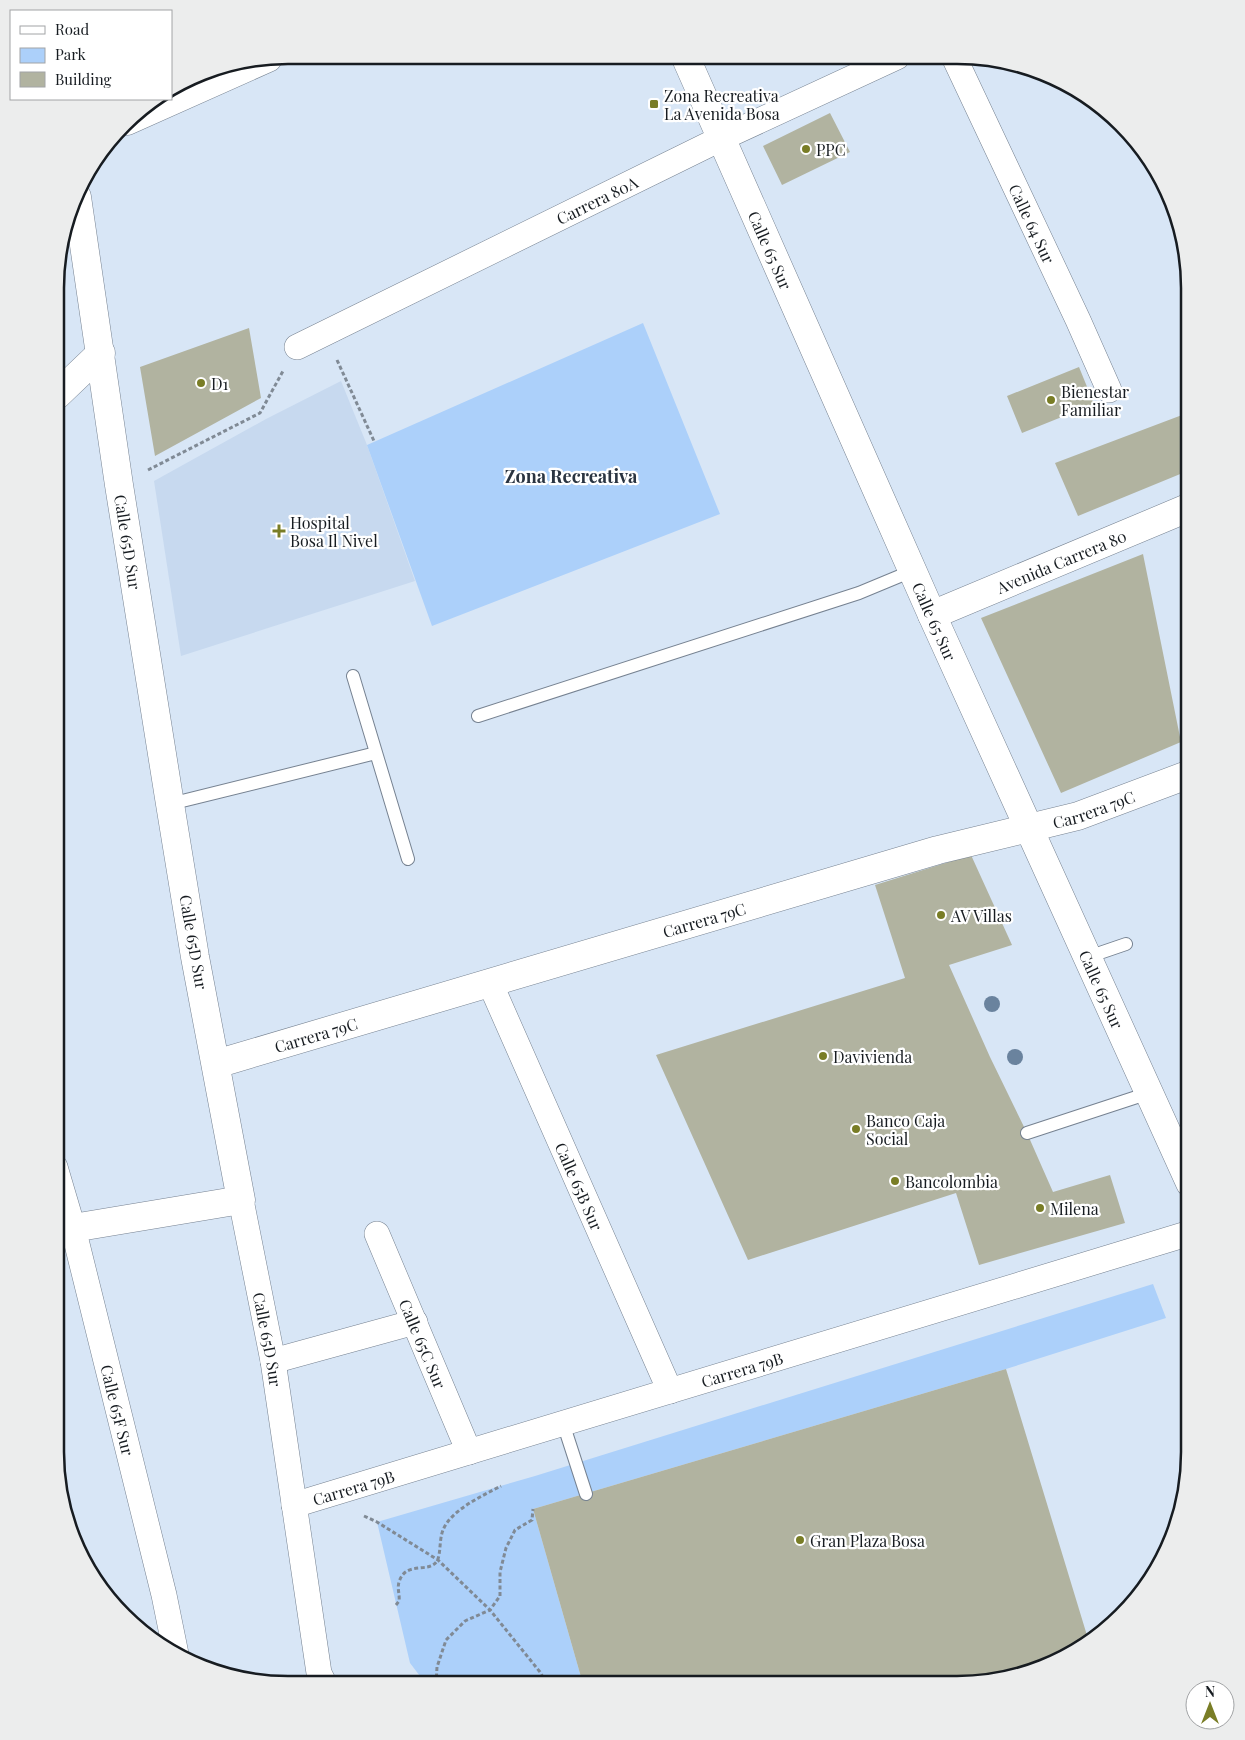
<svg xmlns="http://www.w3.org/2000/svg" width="1245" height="1740" font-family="'Playfair Display',serif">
<rect width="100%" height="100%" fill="#d8e6f6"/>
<path fill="#c7d9ef" d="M341 381 367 445 415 581 181 656 154 481 266 419Z"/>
<path fill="#acd0fa" d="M643 323 720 514 432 626 367 445Z
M1153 1284 1166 1318 1006 1369 533 1509 583 1684H426L410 1663 377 1522 535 1476Z"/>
<path fill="#b1b3a0" d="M830 113 850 152 782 185 763 146Z
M249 328 261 398 155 456 140 367Z
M1079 367 1094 404 1022 433 1007 396Z
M1190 412V470L1078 516 1055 463Z
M1143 554 1181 742 1061 793 981 618Z
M971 855 1012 945 949 965 990 1057 1027 1133 1053 1192 1110 1175 1125 1223 979 1265 956 1193 748 1260 656 1055 905 978 875 885Z
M1006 1369 1089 1642 1060 1661 958 1685 583 1684 533 1509Z"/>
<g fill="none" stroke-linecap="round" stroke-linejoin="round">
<g stroke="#768291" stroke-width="14">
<path id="lane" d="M353 676 408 859
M478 716 859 593 912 571
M170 804 376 753
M1088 957 1126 944
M1027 1133 1149 1093
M563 1423 586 1494"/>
</g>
<g stroke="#768291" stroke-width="26">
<g id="street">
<path id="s1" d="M954 57 1078 320 1109 390"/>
<path id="s2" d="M297 347 722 138 897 57"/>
<path id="s3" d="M490 983 670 1391"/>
<path id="s4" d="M55 1167 73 1228 164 1595 176 1654"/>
<path id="s5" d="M241 1200 273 1361 319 1673 324 1683"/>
<path id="s6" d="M377 1234 469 1452"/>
<path d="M273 1361 415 1322"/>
<path id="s7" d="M294 1505 1190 1233"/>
</g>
</g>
<g stroke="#768291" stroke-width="29">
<g id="secondary">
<path id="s8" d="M685 56 932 615 1190 1183"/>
<path d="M127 121 268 58"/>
<path d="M57 395 101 353"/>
<path id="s9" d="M932 615 1190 507"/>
<path id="s10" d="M216 1064 938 850 1078 816 1190 774"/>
<path d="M55 1231 241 1200 195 957 170 804 119 485 77 197"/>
</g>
</g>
<path stroke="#808a95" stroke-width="3" stroke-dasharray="4 2.5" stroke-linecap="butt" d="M337 360 374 441
M148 470 260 413 283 371
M364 1516 377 1522 438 1560 490 1610 540 1672 547 1684
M396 1605 399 1601C400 1595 397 1589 399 1582 406 1560 429 1574 437 1561 441 1554 439 1540 443 1530 451 1510 482 1496 501 1486
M436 1684 437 1667 446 1640 465 1621 490 1610 500 1596V1572L506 1548 515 1530 532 1520 533 1509"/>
<use href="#lane" stroke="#fff" stroke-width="12"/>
<use href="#street" stroke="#fff" stroke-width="25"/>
<use href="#secondary" stroke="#fff" stroke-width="28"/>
</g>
<g fill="#6a839e">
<circle cx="992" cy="1004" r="8"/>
<circle cx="1015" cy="1057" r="8"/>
</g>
<g fill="#797d26" stroke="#fff" stroke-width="2">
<rect x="649" y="99" width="10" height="10" rx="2.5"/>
<circle cx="806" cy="149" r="5"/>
<circle cx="201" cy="383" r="5"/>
<circle cx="1051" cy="400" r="5"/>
<path d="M276.5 523.5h5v5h5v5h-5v5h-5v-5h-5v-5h5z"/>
<circle cx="941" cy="915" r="5"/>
<circle cx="823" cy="1056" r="5"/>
<circle cx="856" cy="1129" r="5"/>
<circle cx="895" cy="1181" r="5"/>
<circle cx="1040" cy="1208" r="5"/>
<circle cx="800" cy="1540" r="5"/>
</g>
<g text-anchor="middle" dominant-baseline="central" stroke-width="4.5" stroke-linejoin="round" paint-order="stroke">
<g font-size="16" fill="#171c21" stroke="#fff" text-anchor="start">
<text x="664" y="95">Zona Recreativa<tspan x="664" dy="18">La Avenida Bosa</tspan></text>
<text x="816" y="149">PPC</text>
<text x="211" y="383">D1</text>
<text x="1061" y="391">Bienestar<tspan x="1061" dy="18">Familiar</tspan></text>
<text x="290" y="522">Hospital<tspan x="290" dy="18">Bosa Il Nivel</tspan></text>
<text x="951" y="915">AV Villas</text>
<text x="833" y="1056">Davivienda</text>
<text x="866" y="1120">Banco Caja<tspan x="866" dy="18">Social</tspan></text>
<text x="905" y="1181">Bancolombia</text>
<text x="1050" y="1208">Milena</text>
<text x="810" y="1540">Gran Plaza Bosa</text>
</g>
<g font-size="16" fill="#171c21" stroke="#fff">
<text stroke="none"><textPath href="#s2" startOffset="334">Carrera 80A</textPath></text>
<text stroke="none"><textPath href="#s1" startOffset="184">Calle 64 Sur</textPath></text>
<text stroke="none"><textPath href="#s8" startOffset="212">Calle 65 Sur</textPath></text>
<text transform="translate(128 542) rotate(81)">Calle 65D Sur</text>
<text stroke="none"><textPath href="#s9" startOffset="140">Avenida Carrera 80</textPath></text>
<text stroke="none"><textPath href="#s8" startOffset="618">Calle 65 Sur</textPath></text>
<text stroke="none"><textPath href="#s10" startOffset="914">Carrera 79C</textPath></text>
<text stroke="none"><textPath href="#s10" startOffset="509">Carrera 79C</textPath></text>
<text transform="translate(194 942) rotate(80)">Calle 65D Sur</text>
<text stroke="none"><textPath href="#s8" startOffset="1022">Calle 65 Sur</textPath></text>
<text stroke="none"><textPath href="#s10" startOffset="104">Carrera 79C</textPath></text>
<text stroke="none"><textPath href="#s3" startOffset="222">Calle 65B Sur</textPath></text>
<text stroke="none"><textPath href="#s5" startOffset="142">Calle 65D Sur</textPath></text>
<text stroke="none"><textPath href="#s6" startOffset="119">Calle 65C Sur</textPath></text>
<text stroke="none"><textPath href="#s7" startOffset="468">Carrera 79B</textPath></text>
<text stroke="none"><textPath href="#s4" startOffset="251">Calle 65F Sur</textPath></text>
<text stroke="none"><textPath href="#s7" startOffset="62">Carrera 79B</textPath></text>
</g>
<g font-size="18" font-weight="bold" fill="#2a3441" stroke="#fff">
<text x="571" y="476">Zona Recreativa</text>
</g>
</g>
<path d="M0 0H1245V1740H0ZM288 64H957A224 224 0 0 1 1181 288V1452A224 224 0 0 1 957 1676H288A224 224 0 0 1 64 1452V288A224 224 0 0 1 288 64Z" fill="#eceded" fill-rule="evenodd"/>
<path fill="none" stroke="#171c21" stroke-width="2.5" d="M288 64H957A224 224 0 0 1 1181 288V1452A224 224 0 0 1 957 1676H288A224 224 0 0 1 64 1452V288A224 224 0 0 1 288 64Z"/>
<rect x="10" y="10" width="162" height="90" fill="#ffffff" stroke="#a2a4a6"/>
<rect x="20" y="26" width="25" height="8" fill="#ffffff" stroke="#a2a4a6"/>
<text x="55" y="35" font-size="15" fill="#171c21">Road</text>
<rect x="20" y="48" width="25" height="15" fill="#acd0fa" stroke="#a2a4a6"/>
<text x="55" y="60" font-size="15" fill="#171c21">Park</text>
<rect x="20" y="72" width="25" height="15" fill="#b1b3a0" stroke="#a2a4a6"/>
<text x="55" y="85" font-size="15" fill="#171c21">Building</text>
<g transform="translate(1210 1705)"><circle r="24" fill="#ffffff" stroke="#a2a4a6"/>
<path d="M0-4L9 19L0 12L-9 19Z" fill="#797d26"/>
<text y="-8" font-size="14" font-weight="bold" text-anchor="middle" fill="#171c21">N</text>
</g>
</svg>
